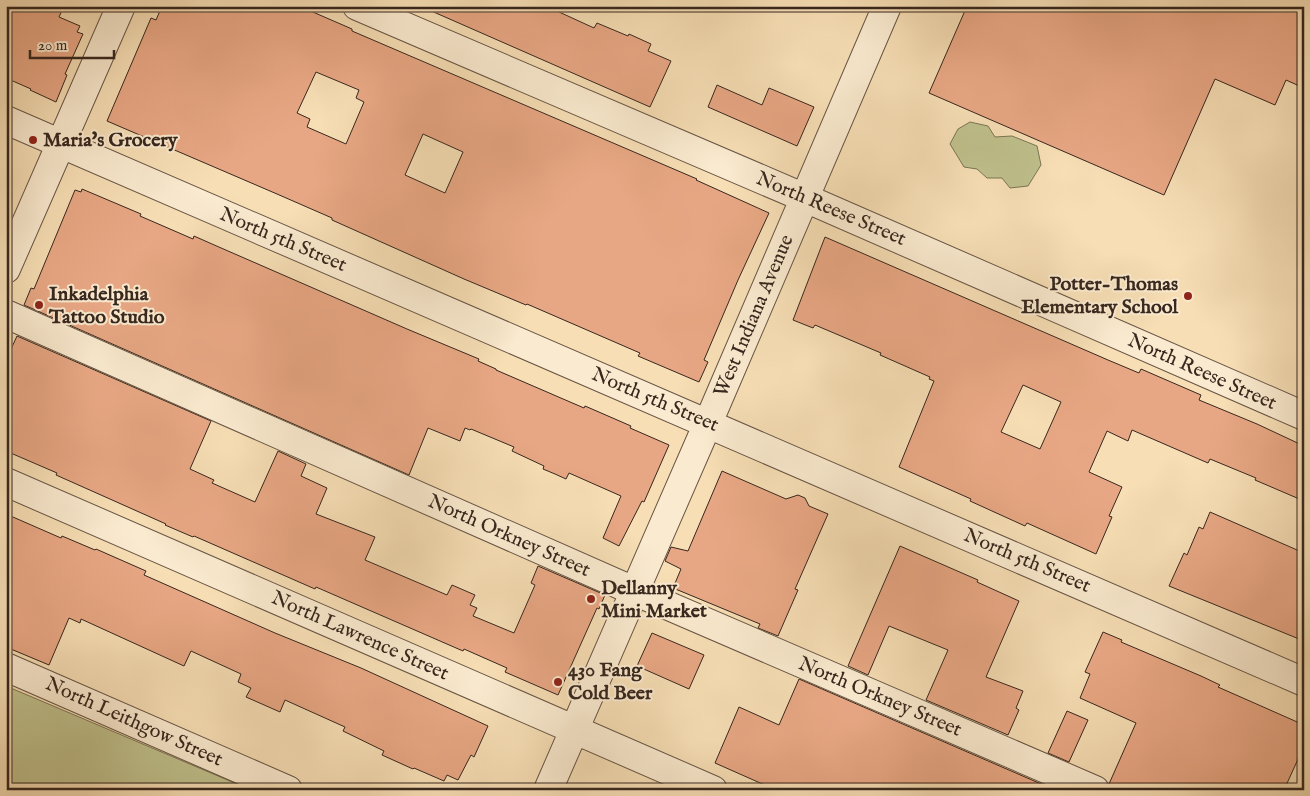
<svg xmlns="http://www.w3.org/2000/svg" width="1310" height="796" font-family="'IM FELL English',serif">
<rect width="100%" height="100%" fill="#f7deb5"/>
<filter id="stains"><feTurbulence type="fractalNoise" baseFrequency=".004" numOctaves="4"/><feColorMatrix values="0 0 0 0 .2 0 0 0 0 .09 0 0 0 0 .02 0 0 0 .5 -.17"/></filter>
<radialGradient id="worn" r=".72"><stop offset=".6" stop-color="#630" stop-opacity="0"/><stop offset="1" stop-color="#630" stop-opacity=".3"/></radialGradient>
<path fill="#bfc08c" stroke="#7b7455" d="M970 122 988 126 995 137 1012 136 1037 146 1041 165 1028 186 1010 188 1002 178H987L977 169 964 167 950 144 958 129Z
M6 686 237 784 235 790H6Z"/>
<path fill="#e8a784" stroke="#37271e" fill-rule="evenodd" d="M6 6H64L59 17 80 26 77 32 83 34 65 74 67 75 56 102 30 90 31 89 6 78Z
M162 6H299L352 29V31L697 179 696 180 769 213 738 280 704 360 708 362 699 382 638 356 640 353 527 304 526 305 464 279 332 220V218L277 194 107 121 151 18 156 20ZM316 72 359 90 356 98 364 102 346 144 307 127 310 119 297 113ZM423 134 463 152 445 193 405 175Z
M420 6H546L594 28 597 23 628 36 629 34 651 44 648 51 671 61 650 107Z
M967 6H1304V88L1286 80 1275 105 1215 79 1164 195 929 93Z
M717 85 762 105 769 88 814 107 797 146 708 107Z
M82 189 141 214 140 216 193 239 194 236 212 244 407 329 479 359 478 361 496 369V370L584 408 585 406 631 426 630 428 669 445 644 502 642 501 619 546 603 538 621 496 569 473 566 479 555 474 543 469 544 466 512 451 514 447 471 429 470 430 465 428 460 441 428 428 409 475 24 305 31 288 34 289 75 190 81 192Z
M825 237 1108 360 1139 373 1141 369 1201 395 1199 400 1257 424 1304 446V501L1255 480 1256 478 1210 459 1208 463 1132 430 1128 441 1107 431 1089 472 1122 487 1109 516 1112 517 1096 554 1027 523 1025 526 970 501 971 499 899 467 934 381 929 379 930 377 880 355 881 353 815 325 813 328 793 320ZM1023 385 1061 402 1040 449 1001 432Z
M17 336 211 421 190 469 214 480 212 483 255 502 278 451 306 464 301 476 327 488 316 514 375 537 365 560 447 595 452 585 475 595 470 605 477 608 473 616 514 633 535 585 531 583 538 566 605 595 599 609 597 608 558 695 505 672 507 668 464 649 463 651 316 587 315 589 194 536 193 537 165 525 166 524 56 475 57 473 6 451V360Z
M722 471 786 499 798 495 805 498 809 506 828 514 795 589 798 590 778 636 758 628 760 624 673 588 681 569 665 561 671 547 688 551Z
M1210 512 1304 553V641L1169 586 1184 553 1187 555 1199 527 1203 529Z
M6 514 61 538 62 536 95 550 96 549 146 571 144 575 275 633 361 668 488 726 474 757 471 755 458 780 447 775 444 781 414 768 413 769 382 755 384 751 343 731 345 727 285 700 280 712 246 697 251 688 238 682 241 674 191 651 184 666 81 619 80 623 69 618 49 665 6 647Z
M900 546 978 580 977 582 1019 601 986 677 1023 691 1016 708 1019 710 1008 735 926 700 948 650 889 626 868 675 848 666Z
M1103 632 1122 640 1121 642 1201 676 1220 685 1218 687 1304 725V746L1284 790H1110L1109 784 1136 723 1080 698 1090 674 1085 672Z
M652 633 704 655 689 689 637 666Z
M799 679 1055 790H776L715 763 739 707 779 725Z
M1067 711 1088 720 1069 762 1048 753Z"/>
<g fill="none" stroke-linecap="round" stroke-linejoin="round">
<g stroke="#675544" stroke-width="30">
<path id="minor" d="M357 6 805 198 1304 416
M6 120 1304 682
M6 269 121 6
M6 314 634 591 1095 790
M6 482 713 790
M6 667 288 790
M548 790 708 423 887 6"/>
</g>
<use href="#minor" stroke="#faeacf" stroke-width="28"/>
</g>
<g fill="#8f2418" stroke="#faeacf" stroke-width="2">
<circle cx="33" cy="140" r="5"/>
<circle cx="1188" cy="296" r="5"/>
<circle cx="39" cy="305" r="5"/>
<circle cx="591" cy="599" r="5"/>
<circle cx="558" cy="682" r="5"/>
</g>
<g text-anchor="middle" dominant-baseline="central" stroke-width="4" stroke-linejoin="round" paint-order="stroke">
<g font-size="20" font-weight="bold" fill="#37271e" stroke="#faeacf" text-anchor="start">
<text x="43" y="140">Maria's Grocery</text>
<text x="1178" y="284" text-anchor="end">Potter-Thomas<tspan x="1178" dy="23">Elementary School</tspan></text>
<text x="49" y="294">Inkadelphia<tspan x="49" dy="23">Tattoo Studio</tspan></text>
<text x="601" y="588">Dellanny<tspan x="601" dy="23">Mini Market</tspan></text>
<text x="568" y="670">430 Fang<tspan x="568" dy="23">Cold Beer</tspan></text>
</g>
<g font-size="20" fill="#37271e" stroke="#faeacf">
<text transform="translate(831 209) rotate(23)">North Reese Street</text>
<text transform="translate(283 240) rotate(23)">North 5th Street</text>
<text transform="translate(754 316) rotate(-67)">West Indiana Avenue</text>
<text transform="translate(1202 372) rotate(24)">North Reese Street</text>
<text transform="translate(655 400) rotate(23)">North 5th Street</text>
<text transform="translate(509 536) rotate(24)">North Orkney Street</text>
<text transform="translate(1027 561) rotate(23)">North 5th Street</text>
<text transform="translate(360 636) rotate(24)">North Lawrence Street</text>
<text transform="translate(880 697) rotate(23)">North Orkney Street</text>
<text transform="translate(134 722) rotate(24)">North Leithgow Street</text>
</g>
</g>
<rect width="1310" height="796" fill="none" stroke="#f7deb5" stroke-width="25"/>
<rect x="8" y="8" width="1295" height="781" fill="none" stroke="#37271e" stroke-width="2.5"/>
<rect x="12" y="12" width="1285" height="771" fill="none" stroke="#37271e"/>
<path d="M30 50v8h84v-8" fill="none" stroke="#37271e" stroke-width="2.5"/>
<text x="38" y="50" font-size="15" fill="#37271e" stroke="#faeacf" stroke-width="4" paint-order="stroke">20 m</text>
<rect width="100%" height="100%" filter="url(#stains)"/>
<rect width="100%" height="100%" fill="url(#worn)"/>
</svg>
